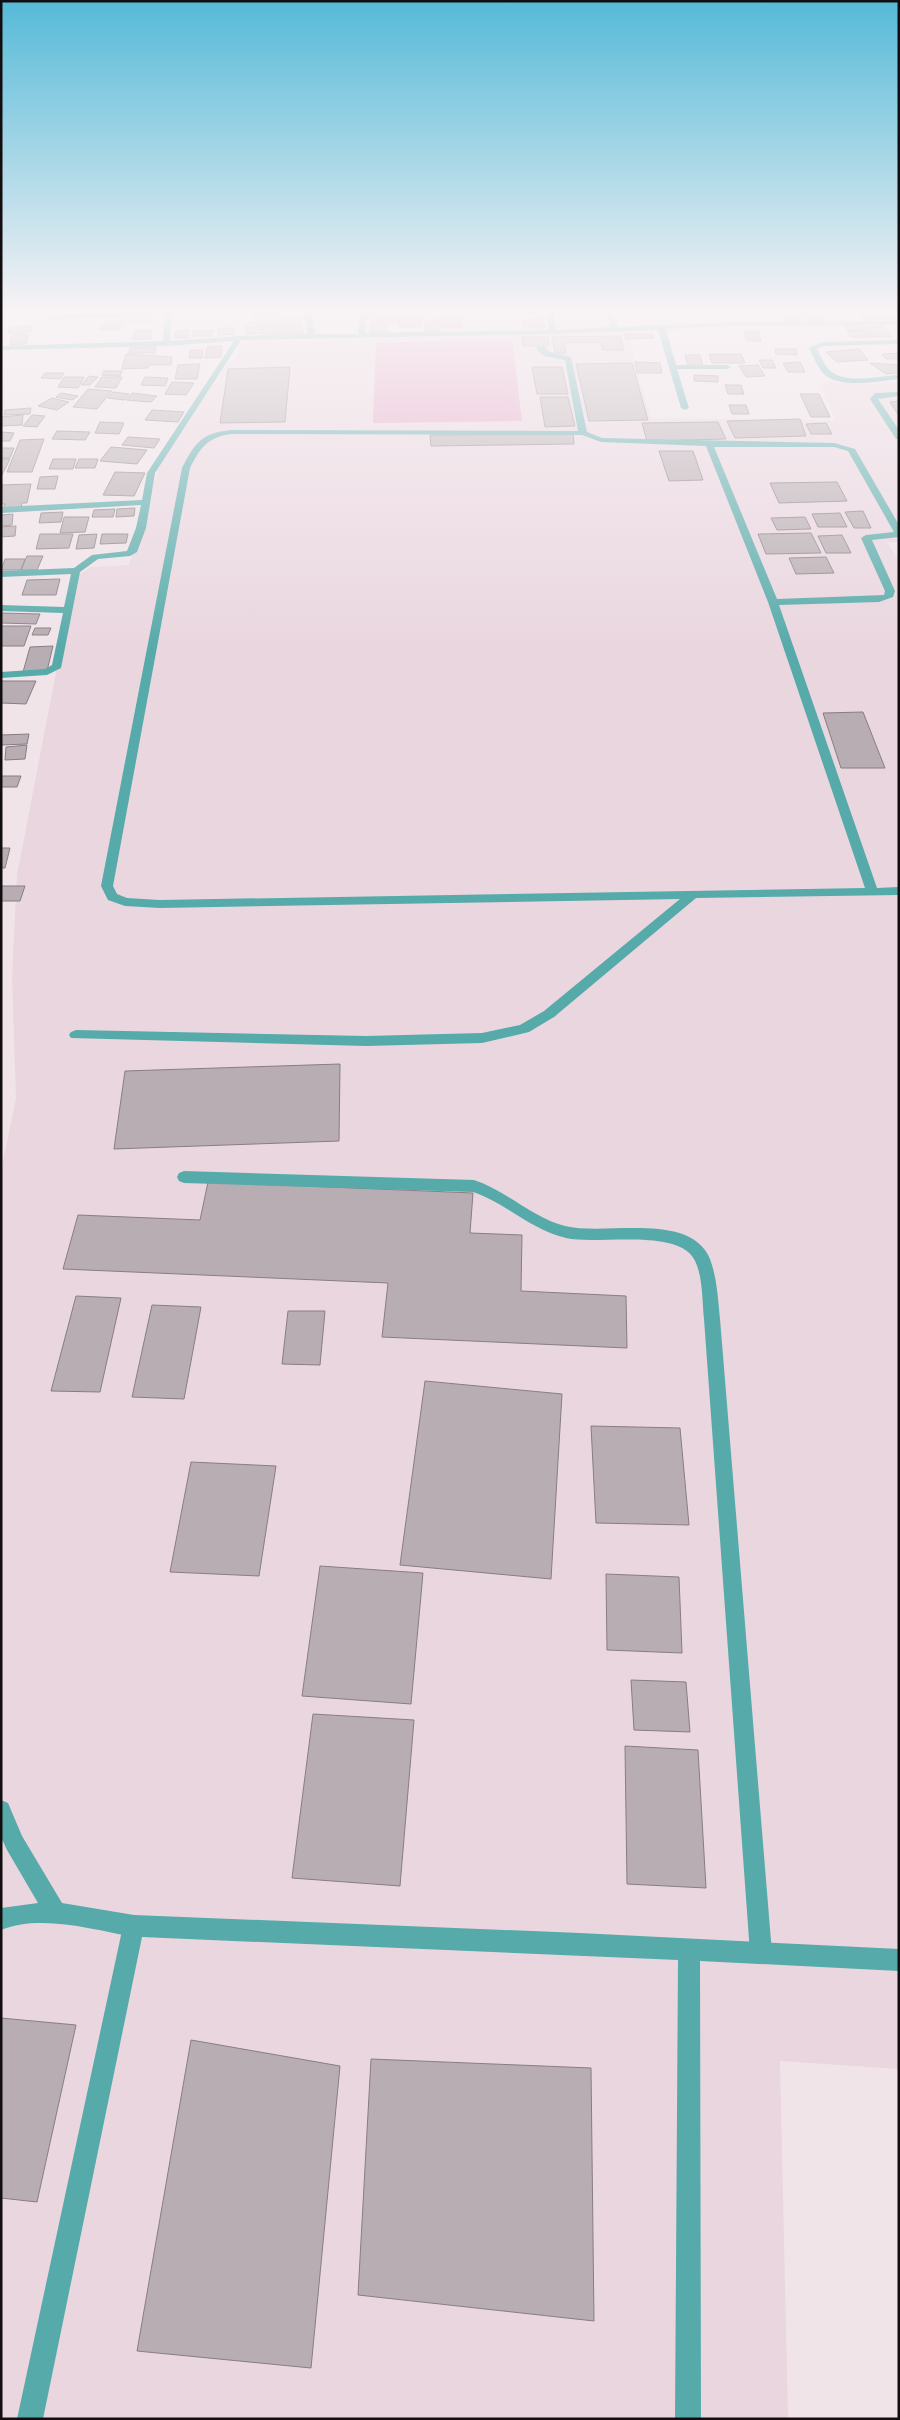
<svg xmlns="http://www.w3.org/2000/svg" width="900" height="2420" font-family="'Roboto Serif',serif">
<rect width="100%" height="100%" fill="#f0e4e9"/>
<path fill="#ead6df" d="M627 332 651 418 836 421 819 383 899 382V542H887L899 562V2069L780 2061 788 2419H1V1170L16 1099 12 977 17 875 68 610 72 579 91 567 129 565 163 455 219 371 236 360 239 344 255 342Z"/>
<path fill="#e3a0c1" d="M512 339 522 421 373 423 376 343Z"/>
<path fill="#b8adb2" stroke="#887e82" d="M29 310H47V315L28 316Z
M516 310H536L537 314H517Z
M873 310H888L894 320H878Z
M276 311 277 317 254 318 253 312Z
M365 311H379L378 318 364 317Z
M872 312 875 321H865L859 313Z
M817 313 825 322H809L801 314Z
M151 314 150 321 129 322V315Z
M380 314H400L398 323 377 322Z
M793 314 799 322 787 323 780 315Z
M401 315 423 316 420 327H398Z
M444 315H462V328H444Z
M300 319 304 336 282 337 279 320Z
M543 319 545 328H524L522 320Z
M426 320H443L440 331H424Z
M107 321 126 322 118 330 99 329Z
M277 321 280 336 264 337 261 322Z
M260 322 262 333 247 334 245 323Z
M371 323H388L386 332H370Z
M31 326V331L8 333 9 327Z
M844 326H861L865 330 848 331Z
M884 326 892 337H872L865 327Z
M218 328H234L235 334 218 335Z
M134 330H152L151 339H133Z
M188 330V338H175V331Z
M213 330 212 336H192L193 331Z
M744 331H758L761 341H747Z
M847 331H866L870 337H851Z
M12 334H28L26 344 10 345Z
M624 334H653L654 338 626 339Z
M620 336 624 350H603L601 342 564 343 566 353H555L552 337Z
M522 337H548L549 346H523Z
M222 346 221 357 205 358 207 347Z
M156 347 155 353H129L130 348Z
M775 349H796L797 355 776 354Z
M859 349 868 360 837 362 826 352Z
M190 350H203L202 358H189Z
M899 353V359H886L882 354Z
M126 354 172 357 171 365H149L148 368 122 369Z
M709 354H741L745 363H712Z
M685 355H700L703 366H688Z
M759 360H772L776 368H763Z
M635 362 660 363 662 373H637Z
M800 362 805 372H788L783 363Z
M632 363 648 420 589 421 576 364Z
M870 363 899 365V373L886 374Z
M200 364 197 379H175L178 365Z
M758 365 765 376 746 377 739 366Z
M290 367 285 422 220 423 228 369Z
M532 367H562L568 394H537Z
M104 371H122L120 376 102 375Z
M45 373H64L60 379 41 378Z
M694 375 718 376V382L694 381Z
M89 376 98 377 90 385H81Z
M64 377H84L78 388 58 387Z
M102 377H122L116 388 95 387Z
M145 377 168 378 165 386 141 385Z
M172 382 194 383 186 395 165 394Z
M725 385H741L744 394H728Z
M88 389 112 391 97 409 73 407Z
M113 392 129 394 124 400 108 398Z
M61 393 78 396 72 400 56 397Z
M132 393 157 396 151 402 126 400Z
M800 394H819L830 417H811Z
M540 397H568L575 426 545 427Z
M52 398 69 402 57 410 38 406Z
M899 401V416L890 402Z
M729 405H746L749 414H732Z
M31 408 30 414 4 415 5 410Z
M152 410 184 412 178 422 145 420Z
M23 415 22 425 1 426V417Z
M32 415 45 416 37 427 23 426Z
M800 419 806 436 735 438 727 421Z
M100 422 124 423 119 434 95 433Z
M718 422 726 439 647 441 642 423Z
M826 423 832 434H811L806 424Z
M57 431 90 432 85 440 52 439Z
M1 432 14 433 10 441H1Z
M573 434 574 444 431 446 430 435Z
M128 437 160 439 154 448 122 445Z
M44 439 32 472H7L20 440Z
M111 447 147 450 137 464 100 461Z
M1 448H14L10 458H1Z
M659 451H693L703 480 669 481Z
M1 459H10L1 477Z
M53 459H76L73 469H49Z
M79 459H98L95 468H75Z
M115 472 145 473 134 496 103 495Z
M58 476 55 489H37L40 477Z
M837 482 847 501 779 503 770 483Z
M31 484 27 503H22L21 508 3 509 5 504H1L2 485Z
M135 508 134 516 116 517 117 509Z
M115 509 113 517H92L94 510Z
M863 511 871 528H854L845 512Z
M63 512 61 522 39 523 41 513Z
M840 513 847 527H818L812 514Z
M13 514 12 525 1 526V515Z
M64 517H89L85 532 60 533Z
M805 517 811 529 777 530 771 518Z
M16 526 15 536 1 537V527Z
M811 533 821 553 766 554 758 534Z
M40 534H73L69 548 36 549Z
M97 534 94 548 76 549 79 535Z
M102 534H128L126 543 100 544Z
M842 535 851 553H826L818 536Z
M27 556H43L37 570H21Z
M826 557 834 573 796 574 789 558Z
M5 559H25L21 570H1Z
M60 579 56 595H22L27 580Z
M1 613 40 614 36 624 1 623Z
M1 626H31L24 646H1Z
M35 628H51L48 635H32Z
M53 646 47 671 23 672 30 647Z
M1 681H36L26 704 1 703Z
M863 712 885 768H841L823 713Z
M29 734 27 744 1 745V735Z
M27 745 25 759 5 760 6 747Z
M1 776H21L17 787H1Z
M1 848H10L5 868H1Z
M1 886H25L20 901H1Z
M340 1064 339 1141 114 1149 125 1071Z
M208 1182 473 1193 470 1233 522 1235 521 1291 626 1296 627 1348 382 1337 388 1283 63 1269 78 1215 200 1220Z
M76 1296 121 1298 100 1392 51 1391Z
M152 1305 201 1307 184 1399 132 1397Z
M288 1311H325L320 1365 282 1364Z
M425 1381 562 1394 551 1579 400 1565Z
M591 1426 680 1428 689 1525 596 1523Z
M191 1462 276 1466 259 1576 170 1572Z
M320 1566 423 1573 411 1704 302 1696Z
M606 1574 679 1577 682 1653 607 1650Z
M631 1680 686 1682 690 1732 634 1730Z
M313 1714 414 1720 400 1886 292 1878Z
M625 1746 698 1750 706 1888 627 1884Z
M1 2018 76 2025 37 2202 1 2198Z
M191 2040 340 2066 311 2368 137 2351Z
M371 2059 591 2068 594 2321 358 2295Z"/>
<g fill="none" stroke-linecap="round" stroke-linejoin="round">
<path fill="#56aaa9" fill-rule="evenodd" d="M537 346H543L550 352 571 357 587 432 602 438 834 443 855 449 899 525V537L872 540 895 591 893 597 879 602 779 605 877 888 899 887V895L696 898 554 1017 529 1032 482 1043 366 1046 71 1038 69 1035 71 1032 76 1030 366 1036 482 1033 520 1025 544 1011 680 899 160 908 125 906 108 900 101 886 182 468C195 443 201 433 231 430L578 431 565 360 544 356 537 350ZM231 434 582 435 601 442 706 446 768 602 865 888 160 900 127 898 117 894 113 886 190 468C200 448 208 437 231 434ZM714 447H834L848 451 894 532 866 535 861 538 885 591 884 595 777 599Z
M899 392V396L878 399 899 430V439H896L870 399 875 393Z
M184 1171 474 1180C507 1191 533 1218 565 1226 606 1236 690 1211 710 1259 717 1278 718 1299 720 1319L772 1953 769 1961 761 1964 753 1961 750 1953 704 1319C702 1300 703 1275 694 1259 677 1228 596 1245 566 1238 531 1230 506 1203 473 1192L184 1183 179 1181 177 1177 179 1173Z
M1 1800 8 1803 22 1836 62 1903 134 1915 142 1918 145 1926 142 1934 134 1937C93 1930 42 1914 1 1930V1908L38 1903 7 1850 1 1837Z"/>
<path fill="#56aaa9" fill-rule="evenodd" d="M172 310 170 341 239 336 308 334 303 310H310L315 334H358L360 310H367L365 333 549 330 546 310H553L556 330 611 327 605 310H611L618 327 733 322 899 321V325L733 326 666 329 676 365H727L731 367 727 369H677L689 408 685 410 681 408 658 330 553 334 241 340 155 473 146 528 137 552 130 556 98 559 80 572 61 668 47 675 1 678V672L45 669 52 665 63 613 1 611V605L64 607 71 574 1 577V571L74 568 92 555 127 551 136 528 141 505 1 513V507L142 500 147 473 234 341 166 346 1 350V346L163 341 165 314 52 320 48 318 52 316Z
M899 340V344L823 346 817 349C821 356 824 367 832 372 848 384 880 376 899 375V379C878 381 843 389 825 375 817 368 814 357 809 348L822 342Z
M134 1915 580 1933 899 1949V1971L700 1961 701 2419H675L678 1960 142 1937 43 2419H17L123 1926 126 1918Z"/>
</g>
<linearGradient id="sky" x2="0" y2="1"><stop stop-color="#55bad8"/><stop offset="0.48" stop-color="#f8f3f5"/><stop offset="1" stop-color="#f8f3f5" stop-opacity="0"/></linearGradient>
<rect width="900" height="649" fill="url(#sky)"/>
<rect width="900" height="2420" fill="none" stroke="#120e10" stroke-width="5"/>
</svg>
